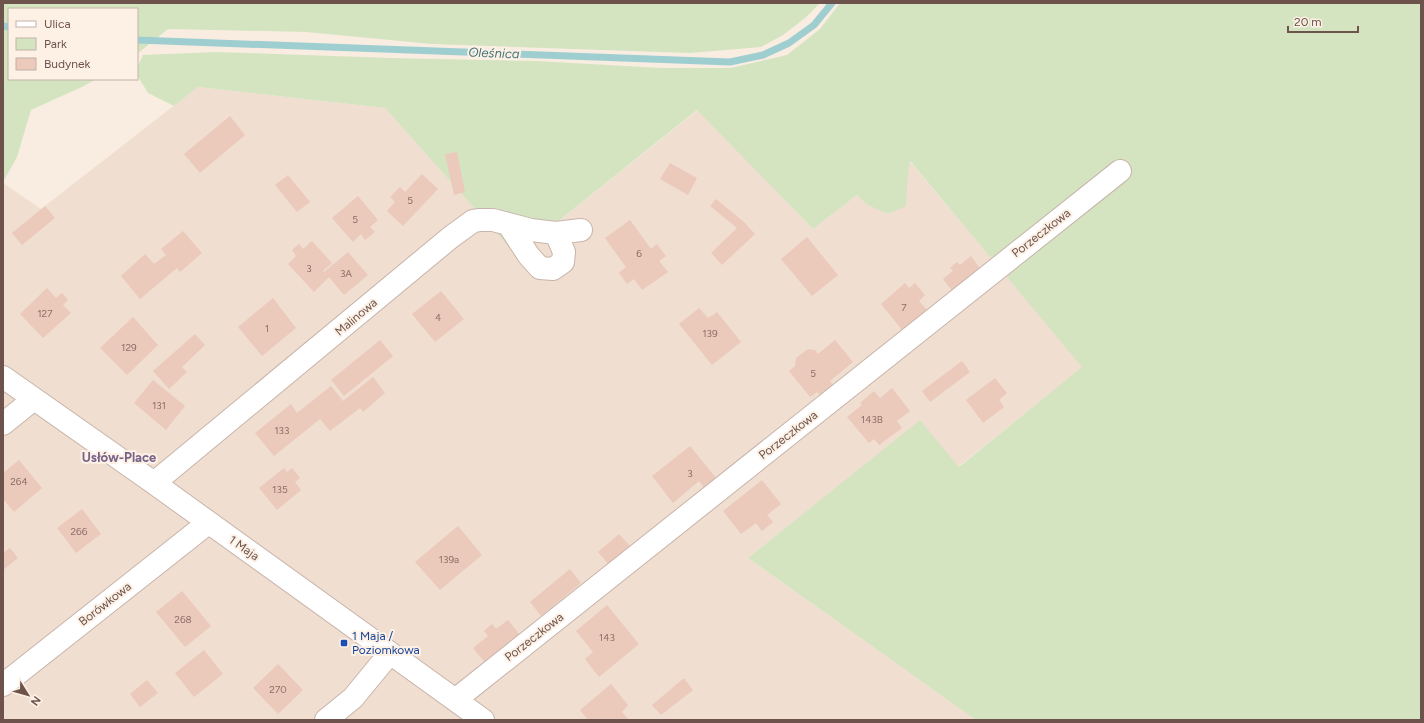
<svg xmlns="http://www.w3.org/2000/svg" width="1424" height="723" font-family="Figtree,sans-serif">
<rect width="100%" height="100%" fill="#f9ede1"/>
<path fill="#f0ded0" d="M198 87 385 108 516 255 698 110 813 229 906 157 1083 367 958 467 920 421 748 558 976 720H3V183L41 209Z"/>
<path fill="#d4e4c1" d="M3 3H820L805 18 783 35 761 47 690 53 432 44 306 32 168 29 137 54V9H9V79H96L84 86 31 110 17 157 3 182Z
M840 3H1421V720H976L748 558 920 420 959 467 1082 367 910 161 908 173 906 206 888 214 868 205 857 195 813 229 697 110 516 255 385 108 198 87 174 106 148 93 137 75V68L143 55 216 52 391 58 536 61 662 68H731L787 55 820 29Z"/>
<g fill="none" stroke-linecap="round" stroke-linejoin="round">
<path stroke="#9fced0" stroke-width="7" d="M3 26 9 27
M137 40 730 62 763 55 789 43 814 25 832 3"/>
</g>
<path fill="#ebc9bb" d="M230 116 245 135 200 173 184 154Z
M457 152 465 192 454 195 445 154Z
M670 163 697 178 688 195 660 179Z
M422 174 438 189 403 226 387 211 395 202 390 197 400 187 405 192Z
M288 175 310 202 297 212 275 185Z
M358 196 378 220 370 227 375 232 365 240 361 234 353 242 332 218Z
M716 199 744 222 755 234 722 265 711 253 737 228 710 206Z
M45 206 55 218 22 245 12 233Z
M630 220 651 249 657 244 666 256 659 261 668 272 642 290 634 279 627 284 619 273 626 267 605 238Z
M183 231 202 253 180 272 177 268 140 299 121 276 145 254 154 264 166 255 161 249Z
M807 237 838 275 812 296 781 259Z
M312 241 332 263 323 271 324 272 348 252 368 275 344 295 329 277 314 292 288 264 296 256 292 250 299 244 303 249Z
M971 256 981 270 953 292 943 279 953 271 950 268 957 262 960 265Z
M905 283 909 288 915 283 925 295 919 301 928 311 903 331 881 304Z
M47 288 56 298 62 293 68 300 63 305 71 313 43 338 20 314Z
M441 291 464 319 435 342 412 314Z
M273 298 296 328 262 356 238 327Z
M699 308 708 318 717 312 741 342 712 365 679 324Z
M133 317 158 345 127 375 100 348Z
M195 334 205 345 182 367 187 372 169 389 153 371Z
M380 340 393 356 344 396 331 380Z
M835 340 853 362 830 381 833 385V390L825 396 820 395 817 392 810 397 789 371 795 366 796 358 808 349 815 350 818 354Z
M962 361 970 372 930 402 922 391Z
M373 377 385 393 363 412 360 408 330 431 320 419 274 456 255 433 291 404 297 413 331 386 343 401Z
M995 378 1007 393 999 400 1004 407 983 423 966 400Z
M153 380 185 406 166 430 134 403Z
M892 388 910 411 897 421 902 428 879 445 874 439 869 443 847 417 862 405 860 403 874 391 880 398Z
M690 446 716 478 704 488 699 481 673 503 652 476Z
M19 460 42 488 14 512 3 499V473Z
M284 468 287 472 292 468 300 478 295 482 301 490 277 510 259 488Z
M762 480 781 504 767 515 773 522 762 531 756 523 741 534 723 511Z
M82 509 101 534 76 553 57 528Z
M458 526 482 555 440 590 415 562Z
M619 534 631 547 610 566 598 552Z
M10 548 18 558 3 570V553Z
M570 569 581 583 541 616 530 602Z
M182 591 211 626 185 647 156 612Z
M607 605 639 644 599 677 585 659 593 652 576 631Z
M508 620 521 636 486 664 473 648 488 636 484 631 492 624 496 629Z
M204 650 223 674 194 697 175 673Z
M278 664 303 690 278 714 253 688Z
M684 678 693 690 661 715 652 705Z
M147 680 158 693 140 707 130 694Z
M611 684 628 705 622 712 629 720H588L580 710Z"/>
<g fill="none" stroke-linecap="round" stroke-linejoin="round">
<g stroke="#c8b4aa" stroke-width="24">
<path id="minor" d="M508 224 529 256 540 268 553 269 563 262 564 252 556 233
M3 377 154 483 483 720
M3 424 34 399
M154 483 451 237 473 221 480 220H493L531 230 556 233 581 230
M3 685 208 523
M455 700 1120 171
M326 720 353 698 390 653"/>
</g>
<use href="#minor" stroke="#fff" stroke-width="22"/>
</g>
<rect fill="#1a4fb4" stroke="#fdf1e6" stroke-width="1.5" x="340" y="639" width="8" height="8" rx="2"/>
<g text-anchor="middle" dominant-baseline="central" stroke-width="4" stroke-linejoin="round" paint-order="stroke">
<g font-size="10" fill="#8c7067">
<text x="410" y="200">5</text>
<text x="355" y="219">5</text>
<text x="639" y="253">6</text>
<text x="309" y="268">3</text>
<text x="346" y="273">3A</text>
<text x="904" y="307">7</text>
<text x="45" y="313">127</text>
<text x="438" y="317">4</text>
<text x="267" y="328">1</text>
<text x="710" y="333">139</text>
<text x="129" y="347">129</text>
<text x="813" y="373">5</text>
<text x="159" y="405">131</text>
<text x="872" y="419">143B</text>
<text x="282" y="430">133</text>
<text x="690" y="473">3</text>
<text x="19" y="481">264</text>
<text x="280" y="489">135</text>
<text x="79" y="531">266</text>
<text x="449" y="559">139a</text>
<text x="183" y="619">268</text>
<text x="607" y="637">143</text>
<text x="278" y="689">270</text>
</g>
<g font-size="12" fill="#6d534b" stroke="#fdf1e6">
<text transform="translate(1041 233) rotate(-38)">Porzeczkowa</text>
<text transform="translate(356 317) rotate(-40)">Malinowa</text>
<text transform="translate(788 435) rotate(-38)">Porzeczkowa</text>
<text transform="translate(244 548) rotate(35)">1 Maja</text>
<text transform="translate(105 604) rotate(-38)">Borówkowa</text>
<text transform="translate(534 637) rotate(-38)">Porzeczkowa</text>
</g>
<g font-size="12" fill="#164399" stroke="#fdf1e6" text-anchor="start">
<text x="352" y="636">1 Maja /<tspan x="352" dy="14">Poziomkowa</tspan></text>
</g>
<g font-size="13" font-style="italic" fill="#447578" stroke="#fdf1e6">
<text transform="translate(494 53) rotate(2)">Oleśnica</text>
</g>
<g font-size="13" font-weight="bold" fill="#78638a" stroke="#fdf1e6">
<text x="119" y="457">Usłów-Place</text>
</g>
</g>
<rect width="1424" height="723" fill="none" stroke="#6d534b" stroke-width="8"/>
<rect x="8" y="8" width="130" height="72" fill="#fdf1e6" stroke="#c3b2a8"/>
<rect x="16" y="21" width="20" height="6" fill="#ffffff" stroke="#c3b2a8"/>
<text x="44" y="28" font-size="12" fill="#6d534b">Ulica</text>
<rect x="16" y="38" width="20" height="12" fill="#d4e4c1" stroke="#c3b2a8"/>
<text x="44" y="48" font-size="12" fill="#6d534b">Park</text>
<rect x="16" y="58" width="20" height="12" fill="#ebc9bb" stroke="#c3b2a8"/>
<text x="44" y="68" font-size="12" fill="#6d534b">Budynek</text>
<g transform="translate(28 695) rotate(127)" stroke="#fdf1e6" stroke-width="3" paint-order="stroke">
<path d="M0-3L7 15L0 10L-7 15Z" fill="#6d534b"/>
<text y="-6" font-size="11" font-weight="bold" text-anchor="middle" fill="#6d534b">N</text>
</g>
<path d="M1288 26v6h70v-6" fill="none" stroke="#6d534b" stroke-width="2"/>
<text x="1294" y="26" font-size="12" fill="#6d534b" stroke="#fdf1e6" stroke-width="3" paint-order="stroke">20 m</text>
</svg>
